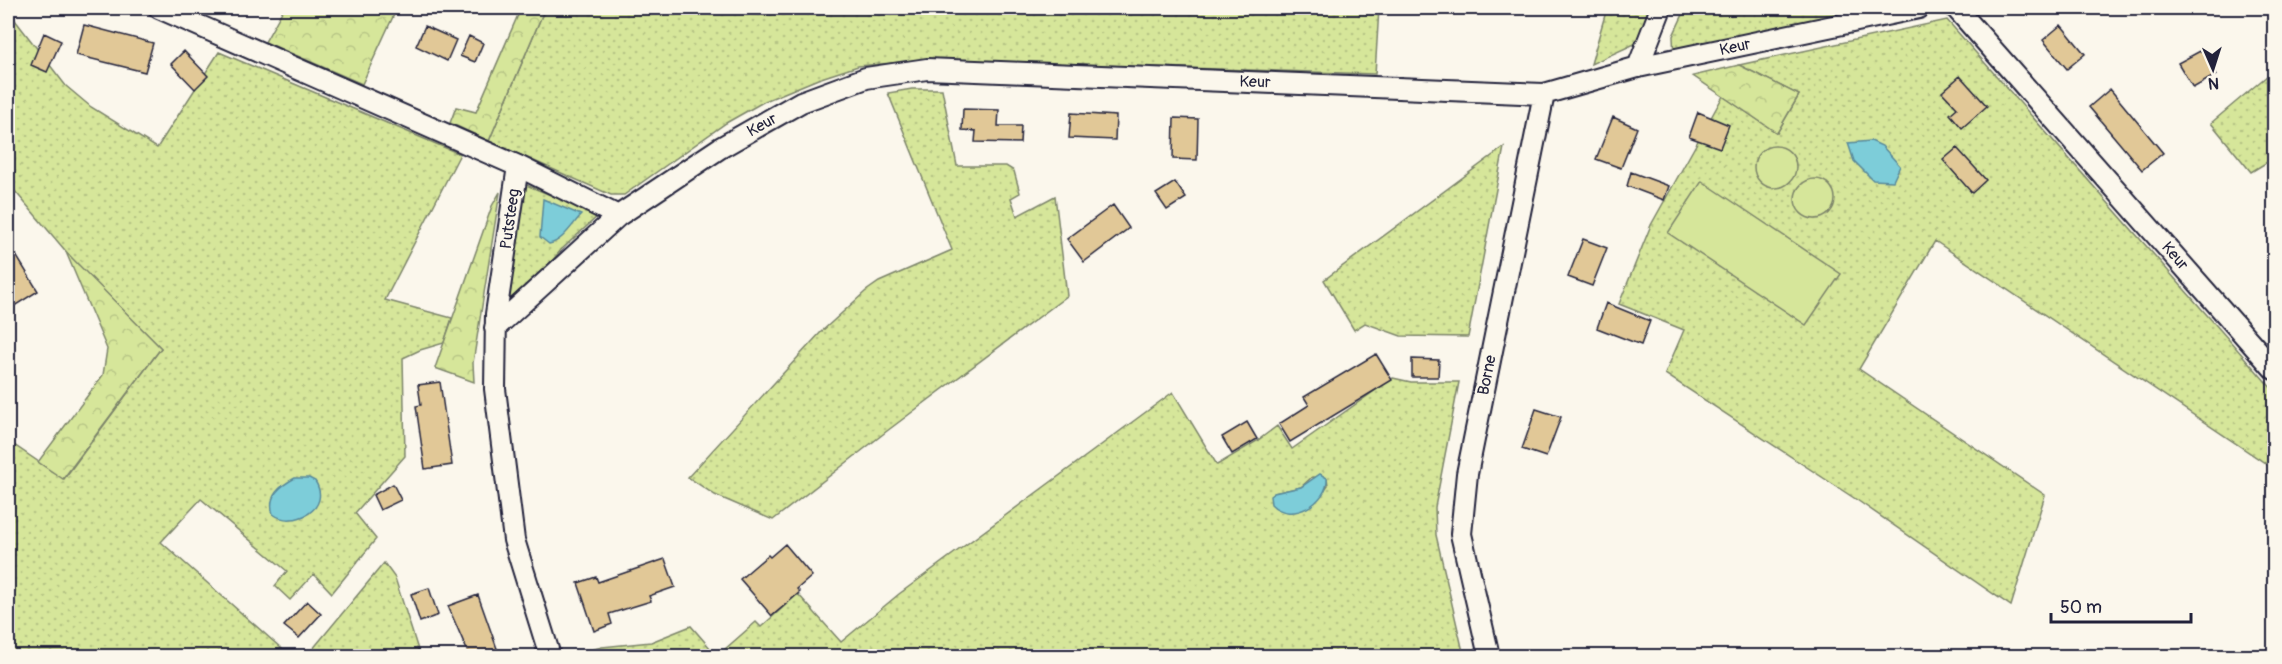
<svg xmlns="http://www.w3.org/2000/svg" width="2282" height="664" font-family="Pangolin,sans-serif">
<defs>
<pattern id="grass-dots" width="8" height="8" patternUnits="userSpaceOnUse" patternTransform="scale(1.5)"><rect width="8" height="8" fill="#d6e69a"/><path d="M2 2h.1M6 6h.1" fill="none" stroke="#b7c586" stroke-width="1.8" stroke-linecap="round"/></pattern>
<pattern id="forest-crowns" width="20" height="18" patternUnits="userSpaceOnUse" patternTransform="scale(1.5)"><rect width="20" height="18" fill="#d6e69a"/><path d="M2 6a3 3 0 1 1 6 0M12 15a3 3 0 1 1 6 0" fill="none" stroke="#b7c586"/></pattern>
</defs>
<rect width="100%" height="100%" fill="#fbf7ec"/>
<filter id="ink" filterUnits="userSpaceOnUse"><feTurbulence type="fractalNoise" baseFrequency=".0167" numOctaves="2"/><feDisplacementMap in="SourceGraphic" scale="12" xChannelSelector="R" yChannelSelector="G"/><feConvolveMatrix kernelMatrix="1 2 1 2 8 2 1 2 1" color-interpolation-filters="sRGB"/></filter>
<g filter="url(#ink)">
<path fill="url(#grass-dots)" stroke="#7c846a" stroke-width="1.5" fill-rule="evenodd" d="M545 8H730C749 17 768 17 787 8H1379L1375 74 998 62H904L858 66 818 79 765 101 726 123 624 195H611L489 141Z
M1607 8H1651L1639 42 1591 64Z
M1686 8H1905L1674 59 1673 36Z
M8 11 66 86 91 107 157 148 219 52 460 154 385 300 452 318 444 343 420 350 403 358 405 456 355 513 376 539 332 593 314 574 290 600 275 586 287 571 201 499 161 542 290 656H8V441L64 479 161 348 75 262 8 183Z
M1947 20 2274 391V469L1935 241 1859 369 2045 495 2011 606 1854 498 1665 374 1684 330 1619 304 1651 225 1723 96 1777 133 1799 95 1739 65Z
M2274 70V158L2251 172 2211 123Z
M912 89H942L957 166H1006L1014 171 1020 193 1011 198 1017 216 1055 196 1067 296 887 431 773 520 715 495 688 477 821 332 866 291 879 282 952 250 888 93Z
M1504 147 1468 337 1401 336 1365 323 1354 330 1324 280Z
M524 184 599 215 561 250 504 319Z
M1393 378 1411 382H1459L1435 507 1436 535 1464 656H568L602 647 651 642 691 626 717 656 756 622 761 627 798 594 841 642 899 594 1173 392 1217 465 1257 441 1277 426 1292 449ZM1312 477 1327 478 1328 485 1319 497 1274 493 1301 487Z
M384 563 395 578 420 656H307Z"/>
<path fill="url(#forest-crowns)" stroke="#7c846a" stroke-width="1.5" d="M284 8H397L362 84 265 42Z
M521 8H545L489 141 450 123 456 107 476 112Z
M1739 65 1799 95 1777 133 1693 76Z
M500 192 473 363 474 382 435 368 492 206Z
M66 252 161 348 63 479 38 462 103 375 107 349Z"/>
<path fill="#d6e69a" stroke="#7c846a" stroke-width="1.5" d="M1754 167a21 21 0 1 1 42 0a21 21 0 1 1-42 0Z
M1795 199a20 20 0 1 1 40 0a20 20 0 1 1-40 0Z
M1702 181 1841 274 1806 325 1668 233Z"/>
<path fill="#7dcdd9" stroke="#59899a" stroke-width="1.5" d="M1871 141 1882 146 1900 166 1893 181 1873 180 1854 161 1848 143Z
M543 199 581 215C572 225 563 241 549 244L540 237Z
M1320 474 1327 478C1329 502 1291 525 1271 504L1270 496 1274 493 1301 487Z
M295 478H309L315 481C333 509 293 529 273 514 267 496 280 486 295 478Z"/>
<path fill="#e1c897" stroke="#22223b" stroke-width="1.5" d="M84 25 153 43 145 72 76 55Z
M2061 25 2085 54 2067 69 2043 40Z
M425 26 456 40 447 61 416 46Z
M44 33 61 41 47 72 31 65Z
M469 36 483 43 475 62 460 56Z
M2202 50 2216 75 2193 88 2178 63Z
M184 51 208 76 195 89 171 64Z
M1960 76 1987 106 1962 128 1950 114 1957 108 1942 92Z
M2110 89 2163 153 2142 170 2089 107Z
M963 109 999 110 998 126H1021L1020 143 975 142 976 131 962 130Z
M1698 112 1729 125 1720 148 1689 137Z
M1071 113 1116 116 1115 140 1069 138Z
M1613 117 1637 128 1621 168 1596 159Z
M1174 118 1198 119 1197 160 1173 159Z
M1957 148 1986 180 1972 193 1943 160Z
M1631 172 1669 186 1664 200 1627 186Z
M1175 182 1186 198 1167 210 1156 194Z
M1113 205 1129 228 1084 262 1067 239Z
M1583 239 1607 248 1592 286 1568 277Z
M8 242 38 291 8 310Z
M1606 303 1650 321 1641 345 1597 328Z
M1376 354 1392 380 1290 442 1279 424 1309 405 1304 397Z
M1412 359 1439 360 1438 377H1412Z
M440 382 452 465 425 469 416 406 421 405 418 385Z
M1536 409 1561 417 1546 457 1522 449Z
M1247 422 1257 439 1232 454 1222 437Z
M393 484 401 500 380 510 373 495Z
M785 544 812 576 797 589 800 592 772 616 740 579 768 555 770 557Z
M665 559 675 587 649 596 651 601 609 614 612 624 594 631 578 583 596 577 598 582Z
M429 588 438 615 420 622 411 594Z
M478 595 500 657H470L448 606Z
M307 601 321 614 299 638 284 626Z"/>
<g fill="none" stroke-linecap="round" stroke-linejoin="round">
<g stroke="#22223b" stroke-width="24">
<path id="minor" d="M159 8 518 166 618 216
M1956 8 2274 369
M1638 67 1661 8
M518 166 496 314 495 389 514 540 550 656
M495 328 618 216 720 148 801 102 866 78 927 69 1544 94 1638 67 1919 8
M1489 656 1461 534 1467 474 1544 94"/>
</g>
<use href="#minor" stroke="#fbf7ec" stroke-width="20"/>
</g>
</g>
<g text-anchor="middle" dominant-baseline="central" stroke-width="4.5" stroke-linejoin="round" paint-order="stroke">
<g font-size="16" fill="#22223b" stroke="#fbf7ec">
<text transform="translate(1735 47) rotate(-12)">Keur</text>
<text transform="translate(1255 82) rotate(2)">Keur</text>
<text transform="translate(762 125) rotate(-29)">Keur</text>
<text transform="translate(510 219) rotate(-82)">Putsteeg</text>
<text transform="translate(2175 256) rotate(49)">Keur</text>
<text transform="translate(1487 375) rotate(-79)">Borne</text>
</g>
</g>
<rect width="2282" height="664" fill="none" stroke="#fbf7ec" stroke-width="30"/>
<rect x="15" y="15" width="2252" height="634" fill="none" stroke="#22223b" stroke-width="2" filter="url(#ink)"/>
<g transform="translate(2213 69) rotate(177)" stroke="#fbf7ec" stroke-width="4.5" paint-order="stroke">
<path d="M0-4.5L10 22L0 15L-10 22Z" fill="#22223b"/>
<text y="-9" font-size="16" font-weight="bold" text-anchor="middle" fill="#22223b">N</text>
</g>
<path d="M2051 613v9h140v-9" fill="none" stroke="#22223b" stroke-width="3"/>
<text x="2060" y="613" font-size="18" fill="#22223b" stroke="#fbf7ec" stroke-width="4.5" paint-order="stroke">50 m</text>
</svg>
